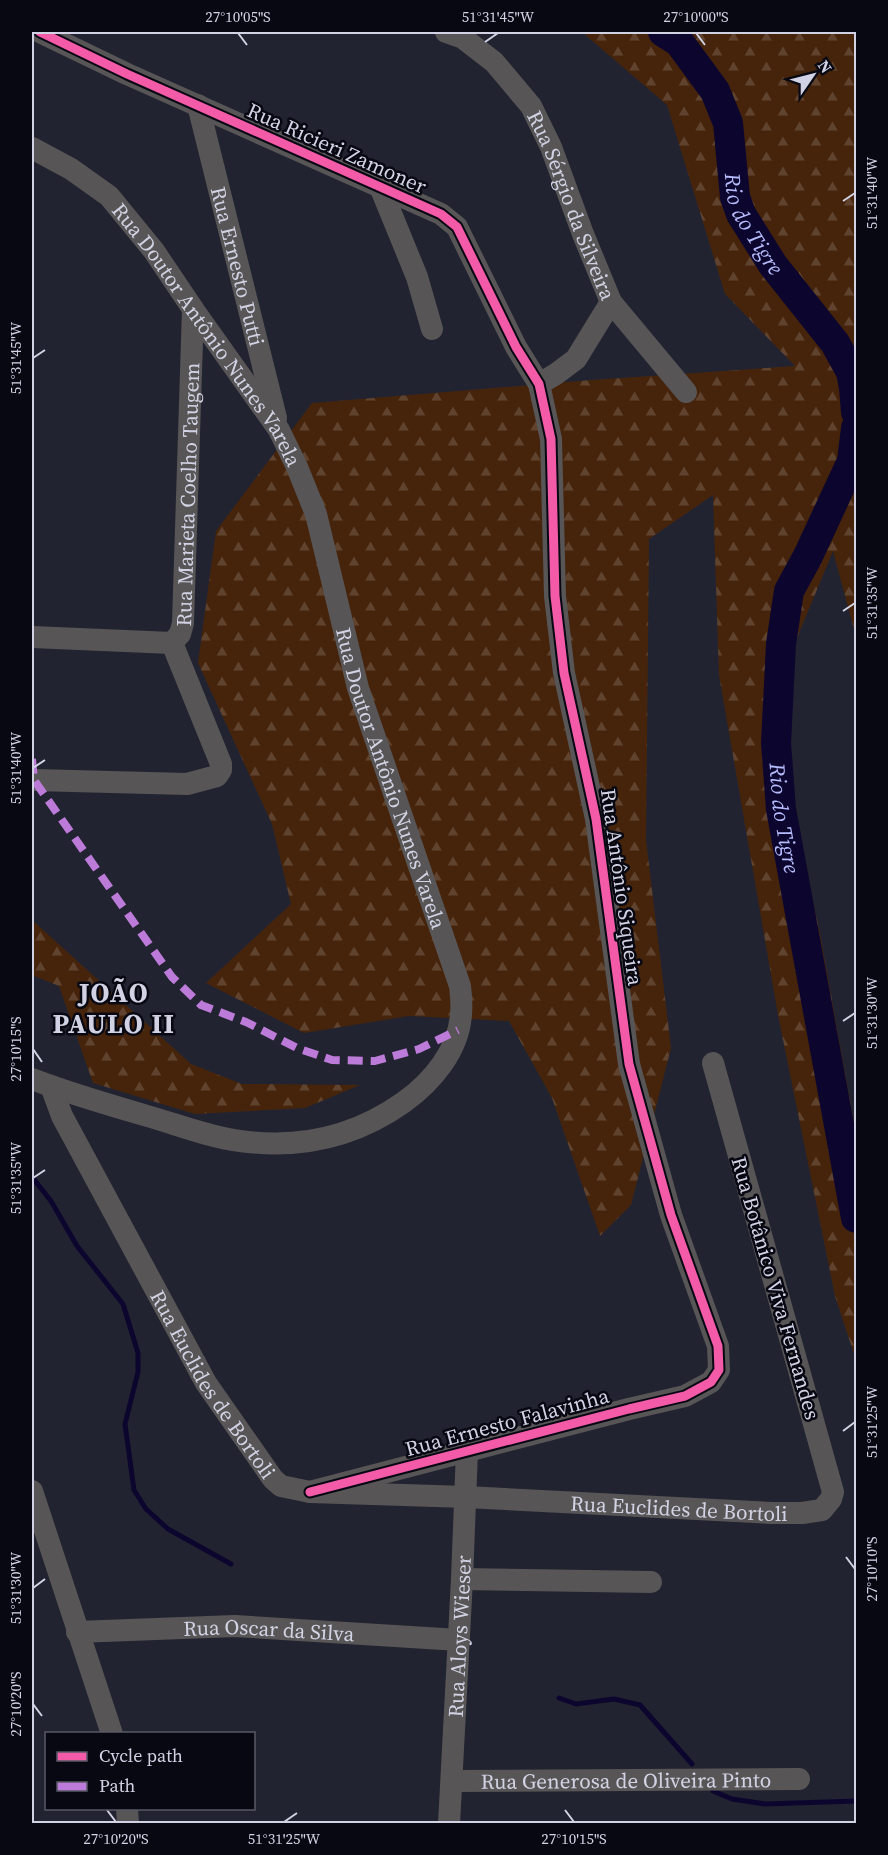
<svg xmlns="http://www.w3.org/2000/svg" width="888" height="1855" font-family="'Source Serif 4',serif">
<defs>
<pattern id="forest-firs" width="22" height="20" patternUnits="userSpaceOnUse" patternTransform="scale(1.5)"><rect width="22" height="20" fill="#46240b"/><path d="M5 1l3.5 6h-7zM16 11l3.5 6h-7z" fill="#60432e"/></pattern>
</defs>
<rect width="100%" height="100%" fill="#222330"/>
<path fill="url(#forest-firs)" d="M582 32H856V637L833 551 794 645 787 734 800 839 820 934 856 1134V1360L835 1296 778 1015 719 675 713 495 649 539 646 840 671 1048 631 1205 600 1236 552 1098 509 1021 409 1016 304 1033 206 983 291 904 272 824 198 663 216 531 312 403 592 380 795 366 725 294 667 105Z
M32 920 191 1064 242 1084 360 1085 305 1108 195 1114 93 1083 59 986 32 975Z"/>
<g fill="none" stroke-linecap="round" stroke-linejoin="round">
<path stroke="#0c062f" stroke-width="5" d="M32 1177 51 1201 77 1246 123 1304 138 1353V1372L125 1424 134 1490 146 1509 168 1529 231 1564
M559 1698 576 1704 614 1699 640 1705 692 1764
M713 1791 732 1799 765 1804 856 1801"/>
<g stroke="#0c062f" stroke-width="30">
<path id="s1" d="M663 32 679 42 715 91 728 123 735 197 741 214 773 265 835 343 851 372 854 388 856 412"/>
<path id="s2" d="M856 428 852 461 808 556 789 591 781 644 776 743 781 809 856 1218"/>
</g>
<g stroke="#585556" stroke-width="22">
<path d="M40 32 127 74 441 214 457 227 516 347 539 384 551 439 555 596 564 673 596 819 629 1064 671 1215 718 1346 719 1370 711 1382 685 1396 629 1409 310 1492"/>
<path id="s3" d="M446 32 463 38 494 62 531 106 551 147 583 234 611 302 686 392"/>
<path id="s4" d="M198 105 276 418"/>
<path id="s5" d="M32 148 71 169 109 196 154 251 193 309 279 430 297 467 316 514 358 688 460 986C461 995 462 1005 461 1014 459 1050 432 1082 404 1102 355 1137 299 1149 240 1141 208 1137 176 1124 144 1115 106 1104 68 1093 32 1079"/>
<path d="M381 189 417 277 432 329"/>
<path d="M539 384 556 374 576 359 611 302"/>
<path d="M32 637 172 643"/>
<path id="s6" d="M172 643 180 634 183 623 193 309"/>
<path d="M34 780 187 784 217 776 221 770V764L172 643"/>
<path id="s7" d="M51 1086 62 1116 206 1383 273 1479 281 1486 310 1492 466 1497 772 1513H802L822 1510 831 1499 833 1492 713 1063"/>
<path d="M32 1491 112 1734"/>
<path d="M462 1579 651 1582"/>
<path id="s8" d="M77 1632 235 1626 459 1640"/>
<path id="s9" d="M452 1781 799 1779"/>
<path d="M127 1808 128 1824"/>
<path id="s10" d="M449 1824 462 1579 467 1451"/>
</g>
<path stroke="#bd7bd9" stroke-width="8" stroke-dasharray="15 8" stroke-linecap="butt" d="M32 759 34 780 172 977 201 1005 246 1022 297 1048 332 1060 375 1061 419 1049 458 1030"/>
<g stroke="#080813" stroke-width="13">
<path id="cycleway" d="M40 32 127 74 441 214 457 227 516 347 539 384 551 439 555 596 564 673 596 819 629 1064 671 1215 718 1346 719 1370 711 1382 685 1396 629 1409 310 1492"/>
</g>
<use href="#cycleway" stroke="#f35aa7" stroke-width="9"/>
</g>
<path fill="none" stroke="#d1d3e4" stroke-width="2" d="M238 33 247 45M696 33 705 45M485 42 498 33M843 201 855 193M33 358 45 350M843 611 855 603M33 768 45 760M843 1021 855 1013M33 1049 42 1062M33 1178 45 1170M843 1431 855 1422M846 1557 855 1569M33 1588 45 1579M33 1704 42 1716M107 1810 116 1822M565 1810 574 1822M284 1822 297 1813"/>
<g text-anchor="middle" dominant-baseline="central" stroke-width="5" stroke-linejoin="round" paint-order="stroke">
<g font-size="21" fill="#d1d3e4" stroke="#080813">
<text transform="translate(337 148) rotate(24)">Rua Ricieri Zamoner</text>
<text stroke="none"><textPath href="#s3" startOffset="222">Rua Sérgio da Silveira</textPath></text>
<text stroke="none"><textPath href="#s4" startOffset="166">Rua Ernesto Putti</textPath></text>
<text stroke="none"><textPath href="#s5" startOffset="261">Rua Doutor Antônio Nunes Varela</textPath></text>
<text stroke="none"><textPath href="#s6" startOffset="152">Rua Marieta Coelho Taugem</textPath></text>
<text stroke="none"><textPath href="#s5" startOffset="747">Rua Doutor Antônio Nunes Varela</textPath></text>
<text transform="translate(622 887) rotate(82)">Rua Antônio Siqueira</text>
<text transform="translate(776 1288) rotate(74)">Rua Botânico Viva Fernandes</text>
<text stroke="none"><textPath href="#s7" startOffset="340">Rua Euclides de Bortoli</textPath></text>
<text transform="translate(507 1422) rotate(-15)">Rua Ernesto Falavinha</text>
<text stroke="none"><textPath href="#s7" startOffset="862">Rua Euclides de Bortoli</textPath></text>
<text stroke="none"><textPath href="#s8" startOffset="192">Rua Oscar da Silva</textPath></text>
<text stroke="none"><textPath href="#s10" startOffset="188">Rua Aloys Wieser</textPath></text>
<text stroke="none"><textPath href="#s9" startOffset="174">Rua Generosa de Oliveira Pinto</textPath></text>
</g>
<g font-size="22" font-style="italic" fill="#b5bbfb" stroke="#080813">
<text stroke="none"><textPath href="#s1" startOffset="220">Rio do Tigre</textPath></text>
<text stroke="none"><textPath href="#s2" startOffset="406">Rio do Tigre</textPath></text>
</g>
<g font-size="27" font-weight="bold" letter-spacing="1.5" fill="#d1d3e4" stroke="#080813">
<text x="114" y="992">JOÃO<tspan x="114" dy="31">PAULO II</tspan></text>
</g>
</g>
<rect width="888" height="1855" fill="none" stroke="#080813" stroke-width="66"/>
<rect x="45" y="1732" width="210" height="78" fill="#080813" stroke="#585967" stroke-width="1.5"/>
<rect x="57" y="1752" width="30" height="9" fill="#f35aa7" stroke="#585967" stroke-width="1.5"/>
<text x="99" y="1762" font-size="18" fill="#d1d3e4">Cycle path</text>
<rect x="57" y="1782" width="30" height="9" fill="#bd7bd9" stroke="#585967" stroke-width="1.5"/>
<text x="99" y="1792" font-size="18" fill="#d1d3e4">Path</text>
<g transform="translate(813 75) rotate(55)" stroke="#080813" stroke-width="4.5" paint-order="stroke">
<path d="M0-4.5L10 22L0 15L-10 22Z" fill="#d1d3e4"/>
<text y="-9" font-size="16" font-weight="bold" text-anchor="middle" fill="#d1d3e4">N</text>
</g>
<rect x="33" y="33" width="822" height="1789" fill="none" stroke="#d1d3e4" stroke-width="2"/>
<g font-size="15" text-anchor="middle" fill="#d1d3e4">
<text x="238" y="22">27°10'05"S</text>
<text x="498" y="22">51°31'45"W</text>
<text x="696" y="22">27°10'00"S</text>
<text transform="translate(872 193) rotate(-90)" y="5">51°31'40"W</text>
<text transform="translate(16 358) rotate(-90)" y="5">51°31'45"W</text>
<text transform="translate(872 603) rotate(-90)" y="5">51°31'35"W</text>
<text transform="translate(16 768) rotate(-90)" y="5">51°31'40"W</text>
<text transform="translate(872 1013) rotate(-90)" y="5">51°31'30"W</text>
<text transform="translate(16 1049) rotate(-90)" y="5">27°10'15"S</text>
<text transform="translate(16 1178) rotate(-90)" y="5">51°31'35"W</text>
<text transform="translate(872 1422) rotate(-90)" y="5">51°31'25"W</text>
<text transform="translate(872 1569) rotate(-90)" y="5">27°10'10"S</text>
<text transform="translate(16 1588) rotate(-90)" y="5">51°31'30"W</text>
<text transform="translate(16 1704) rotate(-90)" y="5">27°10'20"S</text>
<text x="116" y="1844">27°10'20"S</text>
<text x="284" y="1844">51°31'25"W</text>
<text x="574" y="1844">27°10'15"S</text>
</g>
</svg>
